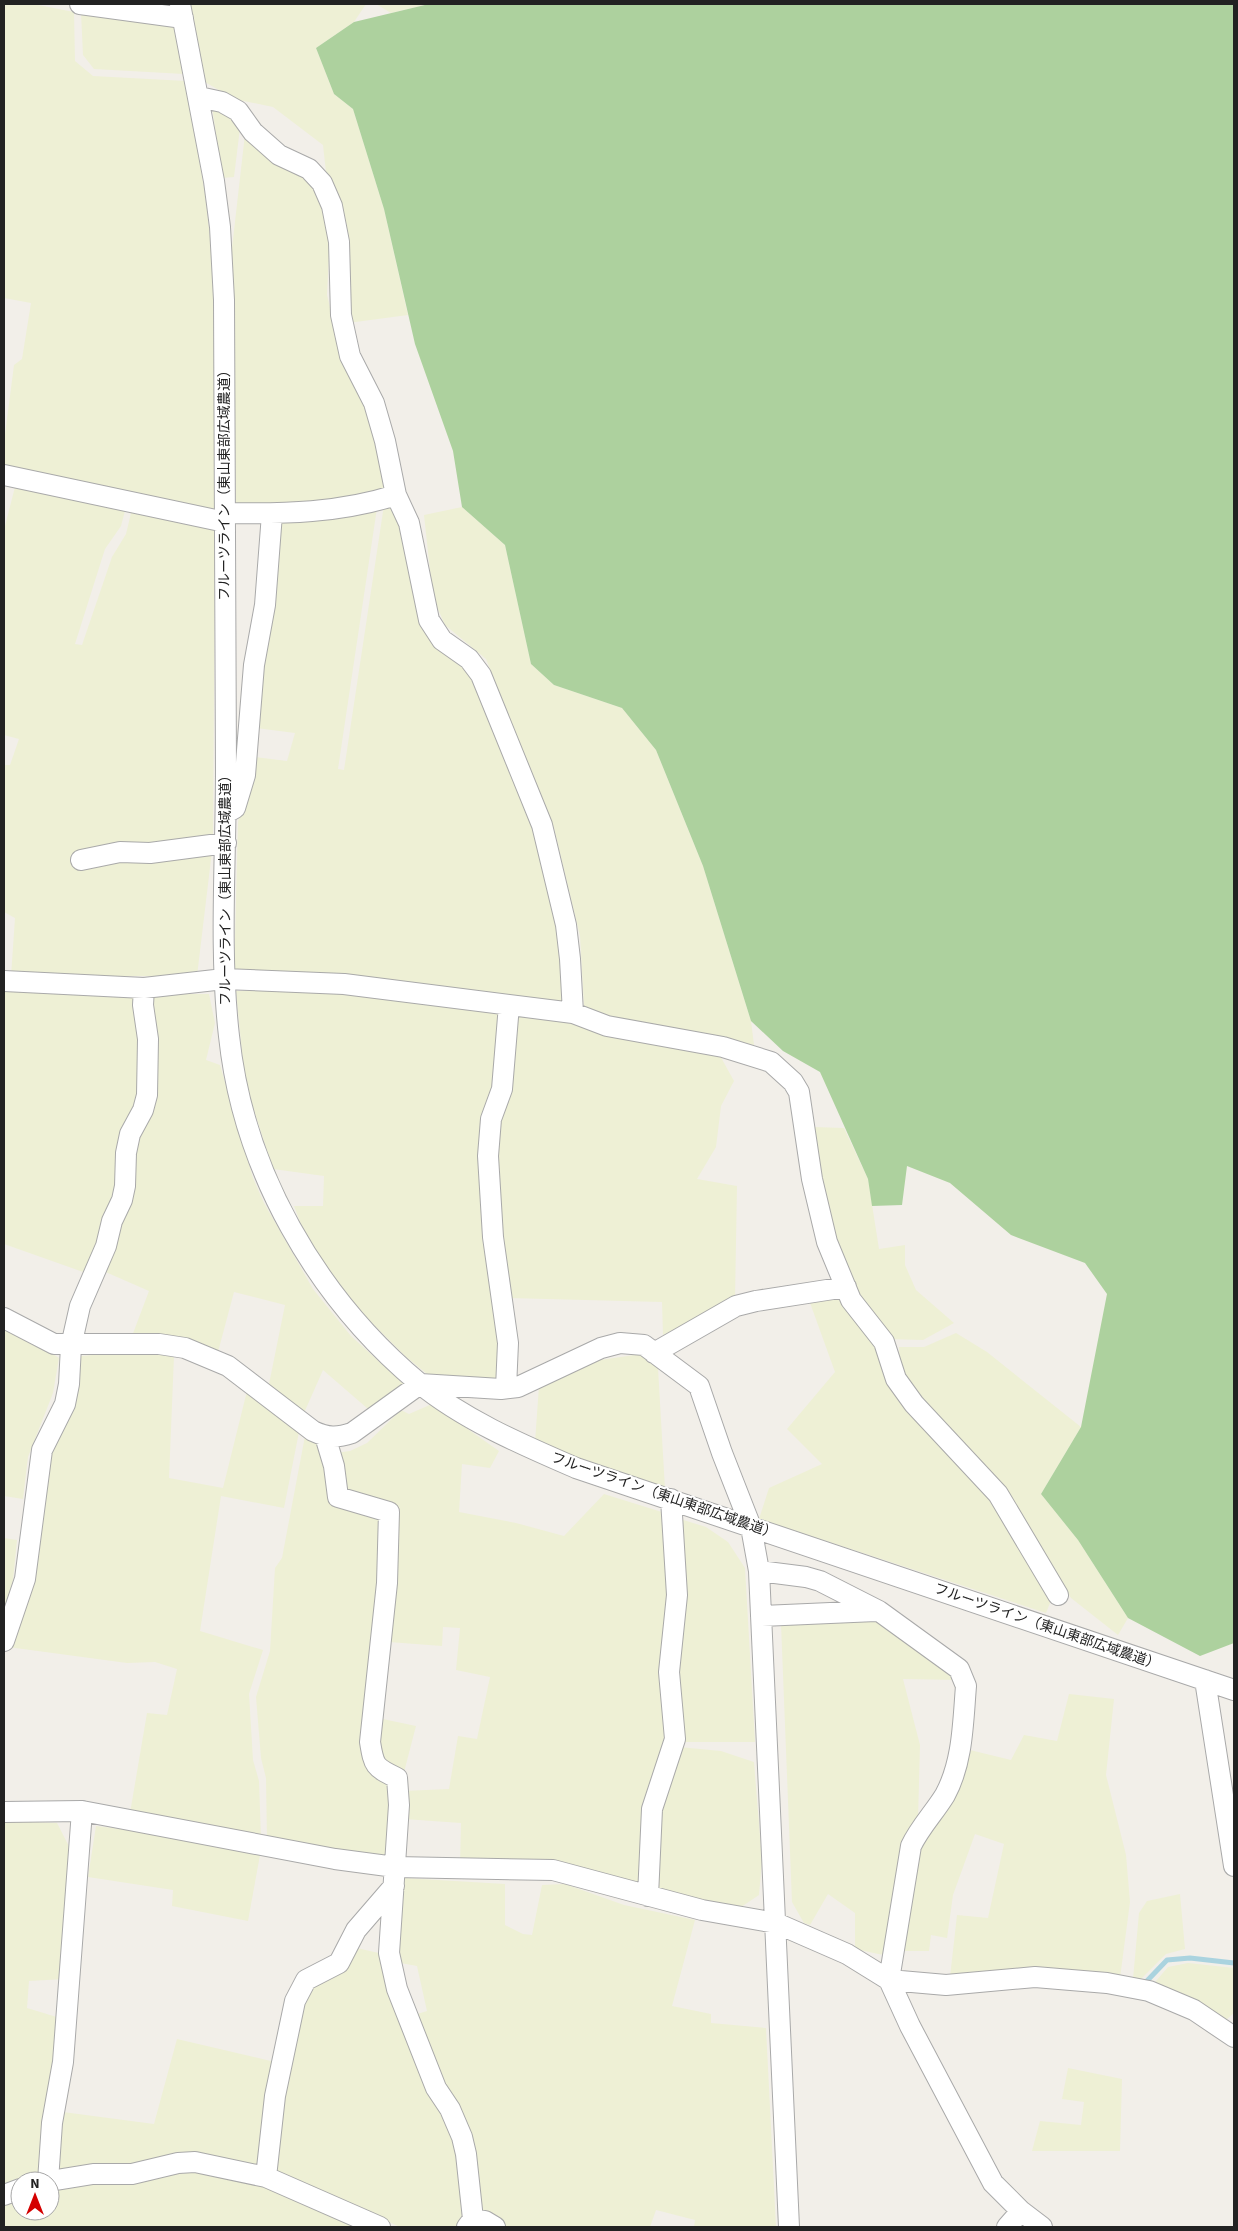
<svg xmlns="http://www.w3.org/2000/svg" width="1238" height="2231" font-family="'Source Sans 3','Noto Sans JP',sans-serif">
<rect width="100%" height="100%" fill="#f2efe9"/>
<path fill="#eef0d5" d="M4 4H33L74 12 75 61 93 76 186 81 205 194 216 289V515L4 469V442L14 365 22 359 31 303 4 298Z
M189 4H366L354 22 316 48 334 94 353 109 384 209 408 315 348 323 347 225 326 172 323 145 273 107 234 99 205 82Z
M376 4H429L391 13Z
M81 12 173 24 184 74 94 69 83 55Z
M212 106 228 109 240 128 234 177 222 178Z
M245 134 305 172 321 195 330 235 327 295 341 351 369 411 384 488 375 496 300 507 236 504 232 248Z
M16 483 126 507 121 526 105 549 75 644 82 645 112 557 126 534 132 509 215 527 213 839 75 854 71 863 78 866 212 851 197 976H11L15 918 4 912V765H10L19 739 4 735V530Z
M384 505 394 506 401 520 420 619 479 684 534 827 560 929 566 1006 234 978 238 822 255 757 287 761 295 733 256 728 277 520 377 508 338 769 344 770Z
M462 507 505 545 531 664 554 685 622 708 656 750 703 866 751 1021 754 1045 618 1019 584 1006 580 936 554 828 486 659 445 625 433 598 424 515Z
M4 987 136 994 140 1094 119 1190 104 1240 86 1273 4 1244Z
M236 991H347L501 1009 497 1086 482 1123 501 1381 432 1378 405 1356 360 1311 310 1248 294 1206H323L324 1176 273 1169 245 1083Z
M148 994H209L215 1023 206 1060 220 1065 253 1178 264 1203 313 1289 351 1336 407 1387 375 1415 323 1370 304 1413 269 1384 285 1305 234 1292 218 1352 132 1336 149 1291 101 1270 129 1194Z
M516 1013 570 1020 718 1052 734 1081 721 1106 716 1147 697 1179 737 1186 735 1299 663 1335 662 1302 508 1298 495 1159Z
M813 1127 844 1128 868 1179 879 1249 905 1245V1265L916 1290 954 1323 923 1340 888 1339 857 1298 839 1255 820 1184Z
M842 1295 991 1494 1052 1598 1046 1613 759 1519 769 1488 822 1464 787 1429 835 1372 809 1300Z
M4 1322 59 1358 53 1393 28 1457 23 1499 4 1496Z
M956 1333 987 1352 1081 1427 1041 1494 1078 1540 1128 1618 1118 1635 1071 1598 1001 1488 941 1423 900 1372 899 1347H924Z
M123 1352 174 1356 169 1478 223 1488 247 1391 299 1432 284 1508 221 1496 200 1631 263 1650 249 1694 253 1760 259 1781 261 1839 130 1813 147 1713 167 1715 177 1669 155 1662 127 1663 8 1647 43 1465 75 1360 82 1356Z
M641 1354 658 1368 665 1489 535 1442 539 1386 600 1360Z
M432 1404 499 1451 490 1468 462 1464 459 1512 516 1523 564 1536 604 1494 665 1513 670 1596 666 1744 647 1803 637 1893 587 1871 460 1866 461 1823 404 1819 403 1791 449 1789 458 1736 477 1739 490 1677 456 1670 460 1628 443 1627 442 1646 389 1642V1509L342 1495 335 1453 350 1451 367 1443 401 1410 409 1414Z
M305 1436 322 1445 334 1502 383 1516 366 1736 392 1780 391 1857 267 1841 266 1778 261 1758 256 1697 270 1651 275 1568 282 1558Z
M677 1518 706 1527 728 1542 745 1568 755 1742H684L676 1674Z
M4 1538 17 1540 13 1580 4 1614Z
M868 1620 894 1627 959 1680 903 1679 920 1745 918 1820 888 1956 855 1949V1913L828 1894 810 1925 804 1923 792 1902 781 1624Z
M1069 1694 1114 1699 1106 1775 1126 1855 1130 1902 1120 1978 950 1977 957 1915 988 1918 1004 1844 975 1834 953 1895 947 1938 931 1935 929 1951H903L917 1851 955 1793 970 1750 1011 1760 1024 1735 1057 1741Z
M378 1718 416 1726 403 1776 380 1765Z
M679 1747 721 1751 754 1762 762 1861 759 1895 738 1909 648 1891 656 1810Z
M4 1821 57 1823 77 1862 65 1979 29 1981 27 2008 60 2018 43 2175 4 2188Z
M96 1826 137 1831 260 1855 248 1921 172 1906 173 1890 88 1877Z
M404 1878 505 1884V1925L523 1934 532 1935 542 1885 565 1884 624 1905 695 1920 672 2006 711 2014V2023L766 2028 776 2227H694L695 2220 656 2210 650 2227H507L479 2211 414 2015 427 2011 417 1966 395 1962Z
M1180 1894 1185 1949 1166 1954 1139 1981 1133 1979 1139 1913 1147 1901Z
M357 1948 383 1954 459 2144 467 2214 455 2227H400L277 2172 280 2097 298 2004 311 1985Z
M1188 1963 1234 1968V2013L1226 2020 1150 1988 1168 1967Z
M177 2039 275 2062 262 2168H136L54 2172 63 2112 154 2124Z
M1068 2068 1122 2079 1120 2151H1032L1040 2121 1081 2125 1084 2102 1062 2099Z
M196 2172 271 2185 370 2227H4V2201L20 2195V2211H50V2187Z"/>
<path fill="#add19e" d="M429 4H1234V1643L1200 1656 1128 1618 1078 1540 1041 1494 1081 1427 1107 1294 1085 1263 1011 1235 950 1183 907 1166 902 1205 872 1206 868 1179 820 1072 783 1051 751 1021 703 866 656 750 622 708 554 685 531 664 505 545 462 507 453 451 415 344 384 209 353 109 334 94 316 48 354 22Z"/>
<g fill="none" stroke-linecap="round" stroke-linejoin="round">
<path stroke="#aad3df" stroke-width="5" d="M1144 1984 1167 1960 1190 1958 1234 1963"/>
<g stroke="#a9a9a9" stroke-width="22">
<path id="minor" d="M80 4 183 18
M180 4 214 181 220 227 224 300C225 457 225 614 226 771 226 859 219 949 229 1036 243 1170 316 1297 419 1383 464 1420 523 1445 576 1468L1234 1690
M199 97 222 102 238 111 253 132 279 155 309 169 322 183 332 206 339 242 341 315 350 356 374 403 385 441 396 495
M4 475 225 522
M228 812 235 808 245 775 254 665 265 605 272 514
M81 860 120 852 150 853 226 843
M4 981 144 988 224 979 344 984 573 1013 570 959 566 925 542 825 481 675 469 659 442 640 429 620 409 523 396 495C340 513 284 514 226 513
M573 1013 607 1026 723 1047 771 1062 793 1082 799 1092 812 1179 827 1242 851 1300 884 1342 896 1379 914 1404 998 1494 1058 1595
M4 1318 54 1344H159L185 1348 228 1366 313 1431C328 1438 337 1438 352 1433L420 1384 501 1389 518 1387 601 1348 620 1343 644 1345 699 1386 722 1453 751 1527 759 1571 789 2227
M654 1353 736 1306 756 1301 846 1287
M506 1388 508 1343 493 1237 488 1156 491 1119 502 1089 509 1005
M325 1436 334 1466 338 1497 389 1512 387 1583 370 1742C374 1767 375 1767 397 1778L399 1805 389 1953 397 1989 436 2088 450 2109 462 2137 466 2154 473 2219 467 2227
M759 1571 806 1577 820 1581 879 1611 959 1669 966 1686C963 1722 963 1762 945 1795 934 1813 920 1827 911 1846L889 1980 910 2026 993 2183 1021 2211 1042 2227
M761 1616 876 1611
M4 1641 25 1579 42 1450 65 1404 69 1384 71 1346 80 1306 106 1246 112 1221 122 1200 125 1186 126 1153 130 1134 143 1110 147 1095 148 1039 143 1005 144 988
M1205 1680 1234 1866
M4 1812 82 1811 335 1859 395 1867 553 1870 702 1910 776 1923 847 1954 889 1980 946 1985 1035 1977 1107 1983 1149 1991 1194 2010 1234 2037
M648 1896 652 1809 675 1739 669 1672 677 1595 671 1499
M266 2177 275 2096 295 2001 306 1980 339 1963 356 1930 394 1886
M48 2181 52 2123 63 2062 82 1811
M50 2181 93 2174H132L178 2163 195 2162 266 2177 380 2227
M4 2195 20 2189
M473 2219 485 2221 495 2227
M1007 2227 1021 2211"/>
</g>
<use href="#minor" stroke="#fff" stroke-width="20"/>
</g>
<g text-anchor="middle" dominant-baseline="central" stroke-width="4" stroke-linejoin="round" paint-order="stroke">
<g font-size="14" fill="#222" stroke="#fff">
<text transform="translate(225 482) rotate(-90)">フルーツライン（東山東部広域農道）</text>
<text transform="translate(226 887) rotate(-90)">フルーツライン（東山東部広域農道）</text>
<text transform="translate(664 1496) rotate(19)">フルーツライン（東山東部広域農道）</text>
<text transform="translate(1047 1627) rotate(19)">フルーツライン（東山東部広域農道）</text>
</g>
</g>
<rect width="1238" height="2231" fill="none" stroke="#222222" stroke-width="10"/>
<g transform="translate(35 2196)"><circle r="24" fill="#ffffff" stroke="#a7a7a7"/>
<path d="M0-4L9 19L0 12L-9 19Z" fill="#d40000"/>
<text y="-8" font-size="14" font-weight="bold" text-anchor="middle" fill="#222222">N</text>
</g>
</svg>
